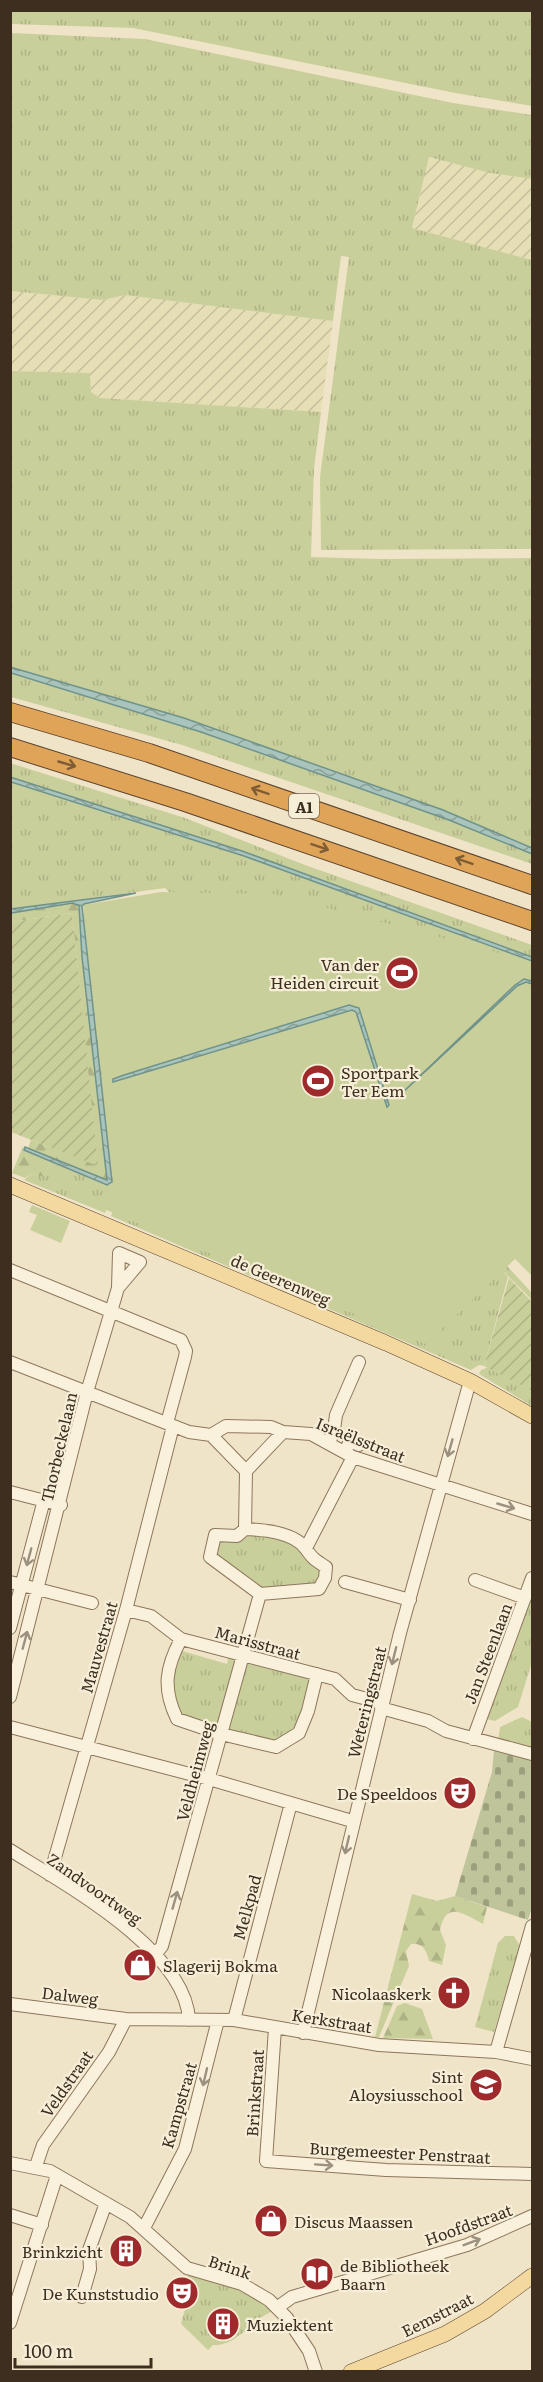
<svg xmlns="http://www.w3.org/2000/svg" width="543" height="2382" font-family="Literata,serif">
<defs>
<pattern id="farmland-furrows" width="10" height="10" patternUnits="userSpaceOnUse" patternTransform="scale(1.5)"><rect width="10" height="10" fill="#e6deb5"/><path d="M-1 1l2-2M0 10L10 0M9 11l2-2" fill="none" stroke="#c6bf9b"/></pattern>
<pattern id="grass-tufts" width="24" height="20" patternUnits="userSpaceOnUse" patternTransform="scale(1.5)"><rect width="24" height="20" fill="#c9cf9b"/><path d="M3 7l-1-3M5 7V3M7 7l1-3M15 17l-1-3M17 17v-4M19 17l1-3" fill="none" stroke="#aeb285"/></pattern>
<pattern id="forest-firs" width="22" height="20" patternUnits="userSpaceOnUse" patternTransform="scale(1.5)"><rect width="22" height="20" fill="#c9cf9b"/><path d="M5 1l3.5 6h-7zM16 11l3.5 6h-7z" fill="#aeb285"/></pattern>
<pattern id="cemetery-stones" width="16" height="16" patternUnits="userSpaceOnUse" patternTransform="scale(1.5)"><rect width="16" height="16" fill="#bfc49a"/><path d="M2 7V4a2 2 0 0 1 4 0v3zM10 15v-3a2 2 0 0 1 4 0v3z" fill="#9ca07d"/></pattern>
<pattern id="garden-furrows" width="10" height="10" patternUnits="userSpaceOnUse" patternTransform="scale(1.5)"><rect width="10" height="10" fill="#c9cf9b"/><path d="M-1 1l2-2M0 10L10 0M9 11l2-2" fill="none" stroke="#aeb285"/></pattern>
<pattern id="water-waves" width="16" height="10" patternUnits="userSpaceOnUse" patternTransform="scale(1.5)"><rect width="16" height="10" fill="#a9c4bc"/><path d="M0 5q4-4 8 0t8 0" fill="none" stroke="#8ba098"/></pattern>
</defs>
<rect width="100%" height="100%" fill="#f0e4c8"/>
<path fill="url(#farmland-furrows)" d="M429 157 490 173 532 179V260L412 228Z
M11 291 103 300 125 295 333 321 321 412 100 398 91 392 90 373 11 371Z"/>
<path fill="url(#grass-tufts)" d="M11 10 532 11V106L455 93 133 28 11 24Z
M11 33 145 39 453 103 532 115V179L490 173 429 157 412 228 532 260V549L321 550 320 477 349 257 341 256 333 321 125 295 103 300 11 291Z
M10 371 90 373 91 392 100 398 321 412 314 469 311 557 381 559 532 558V848L443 810 184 718 11 667Z
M10 673 201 732 449 820 532 854V864L182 745 11 697Z
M10 763 185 818 305 865 532 945V957L319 879 11 777Z
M11 782 244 856 532 961V981L174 897 165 888 11 909Z
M83 915H86L116 1183 105 1213 24 1180 31 1174 43 1177 51 1161 105 1185 112 1184Z
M121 1192 291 1285 280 1284 278 1287 257 1279 111 1216Z
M461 1216 532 1293V1300L501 1269 508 1277 484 1366 479 1365 471 1370 299 1296 301 1291Z
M489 1367 532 1391V1406L479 1374 481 1370Z
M246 1533 273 1534 299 1547 302 1555 322 1567 320 1583 262 1591 212 1556 216 1541Z
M532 1597V1662L518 1707 495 1721 487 1719Z
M179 1650 227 1664 229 1655 237 1656 220 1727C209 1724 193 1723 183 1717 161 1704 174 1669 179 1650Z
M246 1663 310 1679 297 1729 277 1742 227 1729Z
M522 1717 532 1722V1748L511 1741H498L500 1727Z
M505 1936H514L520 1946 494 2032 475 2027 498 1943Z
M191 2273 239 2288 273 2311C250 2320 238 2346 213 2345L208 2350 181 2324 191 2286 186 2278Z"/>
<path fill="url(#forest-firs)" d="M73 903 77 904 80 910 82 957 107 1181 28 1148 31 1140 97 1165 72 913 11 922V913Z
M23 1146 24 1150 51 1161 43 1177 31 1174 25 1178 12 1173Z
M412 1894 437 1901 455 1896 487 1907 483 1924C464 1914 446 1900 440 1930L446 1945 442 1965 429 1961C427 1952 423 1942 411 1944L406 1951 409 1966 379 2037H375Z
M405 2003 422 2009 433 2039 383 2038 397 2006Z"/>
<path fill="url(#cemetery-stones)" d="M494 1750 532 1758V1907L528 1920 455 1896 492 1772Z"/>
<path fill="#c9cf9b" d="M161 892 274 894 496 952 532 977V1276L515 1259 426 1344 104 1209 114 1184 83 905Z
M32 1205 70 1221 61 1243 30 1230 37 1215 29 1212Z"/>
<path fill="url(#garden-furrows)" d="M72 913 98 1166 11 1132V922Z
M509 1278 532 1302V1391L484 1366Z"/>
<path fill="url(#water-waves)" stroke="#6f938a" stroke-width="1.5" d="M10 667 184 718 443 810 532 848V854L449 820 201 732 11 673Z
M10 777 242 851 532 957V961L244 856 11 782Z
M136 893 84 904 82 906 112 1182 107 1185 24 1150 25 1147 107 1180 82 957 79 906 73 903 11 913V909Z
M524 979 532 981V984L526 982 517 986 401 1094 515 985Z
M349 1005 359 1008 389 1105 387 1107 356 1012 352 1010 113 1082V1079L124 1075Z"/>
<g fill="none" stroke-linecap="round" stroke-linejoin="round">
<g stroke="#8d765c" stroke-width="14">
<path id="minor" d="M10 1270 181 1340 186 1351 185 1357 167 1423
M10 1362 189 1432 211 1435 226 1426 271 1427 283 1432 311 1434 353 1457 532 1514
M211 1435 246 1471 245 1529
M329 1443 334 1430 336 1415 359 1362
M345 1452 350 1441 359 1445
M246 1471 283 1432
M10 1492 61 1505
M245 1529C264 1530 294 1532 306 1549 313 1559 315 1560 326 1567L325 1578 319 1589 260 1594 210 1557 215 1535 237 1536Z
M306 1548 353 1457
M475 1580 525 1598
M10 1582 92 1603
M345 1582 410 1600
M126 1610 151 1616 181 1639 335 1679 352 1695 382 1703
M10 1628 44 1500
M181 1639C166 1667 162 1688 177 1719L221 1734 276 1747 299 1733 308 1711 317 1674
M10 1697 87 1392 118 1288 119 1253 140 1262 118 1288
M381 1708 428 1721 446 1731 532 1754
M10 1727 209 1779 352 1821
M473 1739 532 1578
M10 1850C64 1884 186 1950 189 2020
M50 1875 126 1610 173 1426
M155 1955 162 1946 260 1594
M10 2004 126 2019 234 2020 379 2045 496 2052 532 2059
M234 2020 291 1803
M275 2028 266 2161 386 2170 532 2174
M303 2033 400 1633 470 1381
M496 2052 532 1926
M10 2163 50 2171 130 2217 187 2268 242 2284 269 2300 287 2318 309 2351 316 2372
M36 2166 43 2145 109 2052 126 2019
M10 2215 42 2225
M144 2228 185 2149 218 2020
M82 2297 90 2269 89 2250 106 2203
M278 2307 292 2297 467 2245 532 2216
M10 2323 57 2175"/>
</g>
<g stroke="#5b4430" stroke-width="16">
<path id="major" d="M10 1185 386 1343 470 1381 532 1416
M351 2372 445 2334 485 2311 532 2276"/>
</g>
<g stroke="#5b4430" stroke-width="20">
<path id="highway" d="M10 712 149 753 532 885
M10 747 185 802 532 921"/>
</g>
<use href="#minor" stroke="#faf1dc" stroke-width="12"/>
<use href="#major" stroke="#f3d9a0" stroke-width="15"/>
<use href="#highway" stroke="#e0a458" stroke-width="18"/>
</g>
<defs><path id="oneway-shaft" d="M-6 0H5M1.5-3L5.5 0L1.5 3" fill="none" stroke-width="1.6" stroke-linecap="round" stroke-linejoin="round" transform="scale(1.5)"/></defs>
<g stroke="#7e5d36">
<use href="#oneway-shaft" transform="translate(67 764) rotate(16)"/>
<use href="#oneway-shaft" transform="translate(260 791) rotate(-161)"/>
<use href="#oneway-shaft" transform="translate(320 847) rotate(19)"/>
<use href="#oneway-shaft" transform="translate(464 861) rotate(-161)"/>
</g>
<g stroke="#9c907e">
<use href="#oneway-shaft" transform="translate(450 1448) rotate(106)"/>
<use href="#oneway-shaft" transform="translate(506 1506) rotate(16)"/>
<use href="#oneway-shaft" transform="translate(29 1557) rotate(105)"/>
<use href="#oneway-shaft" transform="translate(25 1640) rotate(-75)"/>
<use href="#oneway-shaft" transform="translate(394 1656) rotate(104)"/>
<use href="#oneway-shaft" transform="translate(347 1845) rotate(103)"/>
<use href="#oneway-shaft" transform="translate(175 1900) rotate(-74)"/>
<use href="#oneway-shaft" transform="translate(205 2077) rotate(103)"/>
<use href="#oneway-shaft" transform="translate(324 2165) rotate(4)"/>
<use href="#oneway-shaft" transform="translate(472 2242) rotate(-21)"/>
</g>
<defs>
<g id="stadium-disc" transform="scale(1.725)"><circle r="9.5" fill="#9e2a2b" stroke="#f7eed8"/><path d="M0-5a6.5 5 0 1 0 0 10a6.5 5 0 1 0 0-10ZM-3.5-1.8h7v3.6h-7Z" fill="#fff"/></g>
<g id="theatre-disc" transform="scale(1.725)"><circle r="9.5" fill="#9e2a2b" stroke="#f7eed8"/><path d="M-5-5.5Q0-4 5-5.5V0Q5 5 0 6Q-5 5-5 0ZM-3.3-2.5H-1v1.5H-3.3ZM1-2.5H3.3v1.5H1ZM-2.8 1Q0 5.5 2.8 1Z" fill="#fff"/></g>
<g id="shop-disc" transform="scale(1.725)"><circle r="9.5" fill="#9e2a2b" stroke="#f7eed8"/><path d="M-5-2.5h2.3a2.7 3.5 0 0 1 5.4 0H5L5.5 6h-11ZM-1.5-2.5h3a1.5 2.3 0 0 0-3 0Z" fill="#fff"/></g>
<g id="church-disc" transform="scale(1.725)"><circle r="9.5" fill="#9e2a2b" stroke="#f7eed8"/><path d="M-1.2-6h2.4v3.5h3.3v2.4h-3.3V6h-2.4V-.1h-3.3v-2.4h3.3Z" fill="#fff"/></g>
<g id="school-disc" transform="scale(1.725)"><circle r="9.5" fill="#9e2a2b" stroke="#f7eed8"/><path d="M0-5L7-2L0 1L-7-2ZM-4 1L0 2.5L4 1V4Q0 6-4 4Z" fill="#fff"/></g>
<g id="building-disc" transform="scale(1.725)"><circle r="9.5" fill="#9e2a2b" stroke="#f7eed8"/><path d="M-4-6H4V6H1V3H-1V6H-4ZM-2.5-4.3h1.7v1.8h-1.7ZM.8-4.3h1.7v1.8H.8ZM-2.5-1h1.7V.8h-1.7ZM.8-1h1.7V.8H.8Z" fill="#fff"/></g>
<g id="library-disc" transform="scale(1.725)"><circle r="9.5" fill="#9e2a2b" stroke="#f7eed8"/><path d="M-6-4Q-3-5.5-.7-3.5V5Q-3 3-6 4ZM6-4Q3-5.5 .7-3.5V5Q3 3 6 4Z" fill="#fff"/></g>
</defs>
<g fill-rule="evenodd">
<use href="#stadium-disc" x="402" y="973"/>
<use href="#stadium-disc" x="318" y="1081"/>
<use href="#theatre-disc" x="460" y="1793"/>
<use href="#shop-disc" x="140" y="1965"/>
<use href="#church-disc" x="454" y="1993"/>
<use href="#school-disc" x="486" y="2085"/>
<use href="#shop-disc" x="271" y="2221"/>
<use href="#building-disc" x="126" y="2251"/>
<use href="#library-disc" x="317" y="2274"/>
<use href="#theatre-disc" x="182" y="2293"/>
<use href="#building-disc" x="223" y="2324"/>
</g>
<g text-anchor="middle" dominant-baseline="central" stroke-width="4.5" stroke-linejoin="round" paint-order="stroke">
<rect fill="#f7eed8" stroke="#756857" stroke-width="1.5" x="289" y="794" width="30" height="24" rx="4.5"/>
<g font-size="15" font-weight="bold" fill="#3d2e20">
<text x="304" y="806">A1</text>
</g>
<g font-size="16" fill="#3d2e20" stroke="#f7eed8" text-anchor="end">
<text x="379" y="964">Van der<tspan x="379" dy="18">Heiden circuit</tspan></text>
<text x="341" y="1072" text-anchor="start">Sportpark<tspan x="341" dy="18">Ter Eem</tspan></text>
<text x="437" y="1793">De Speeldoos</text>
<text x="163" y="1965" text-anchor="start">Slagerij Bokma</text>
<text x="431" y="1993">Nicolaaskerk</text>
<text x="463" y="2076">Sint<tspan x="463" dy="18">Aloysiusschool</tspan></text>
<text x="294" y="2221" text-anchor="start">Discus Maassen</text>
<text x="103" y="2251">Brinkzicht</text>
<text x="340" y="2265" text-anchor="start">de Bibliotheek<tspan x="340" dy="18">Baarn</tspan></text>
<text x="159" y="2293">De Kunststudio</text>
<text x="246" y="2324" text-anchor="start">Muziektent</text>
</g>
<g font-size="16" fill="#3d2e20" stroke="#f7eed8">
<text transform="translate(281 1279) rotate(23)">de Geerenweg</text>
<text transform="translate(361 1439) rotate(22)">Israëlsstraat</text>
<text transform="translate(58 1447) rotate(-77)">Thorbeckelaan</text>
<text transform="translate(258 1642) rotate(15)">Marisstraat</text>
<text transform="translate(98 1647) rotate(-74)">Mauvestraat</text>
<text transform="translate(487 1653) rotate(-69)">Jan Steenlaan</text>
<text transform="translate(366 1702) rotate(-76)">Weteringstraat</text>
<text transform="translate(194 1771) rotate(-75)">Veldheimweg</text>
<text transform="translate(95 1888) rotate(35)">Zandvoortweg</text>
<text transform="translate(246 1907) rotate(-75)">Melkpad</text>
<text transform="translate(70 1995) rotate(7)">Dalweg</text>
<text transform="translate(332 2020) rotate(9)">Kerkstraat</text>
<text transform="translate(66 2083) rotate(-55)">Veldstraat</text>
<text transform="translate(254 2093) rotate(-86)">Brinkstraat</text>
<text transform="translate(178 2105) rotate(-74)">Kampstraat</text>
<text transform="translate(400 2152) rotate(3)">Burgemeester Penstraat</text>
<text transform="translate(468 2224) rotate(-20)">Hoofdstraat</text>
<text transform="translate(230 2266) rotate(18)">Brink</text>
<text transform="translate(437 2314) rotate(-27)">Eemstraat</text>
</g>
</g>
<rect width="543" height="2382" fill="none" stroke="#3d2e20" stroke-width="24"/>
<path d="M15 2358v9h136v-9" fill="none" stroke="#3d2e20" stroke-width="3"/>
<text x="24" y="2358" font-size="18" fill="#3d2e20" stroke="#f7eed8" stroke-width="4.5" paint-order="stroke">100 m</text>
</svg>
